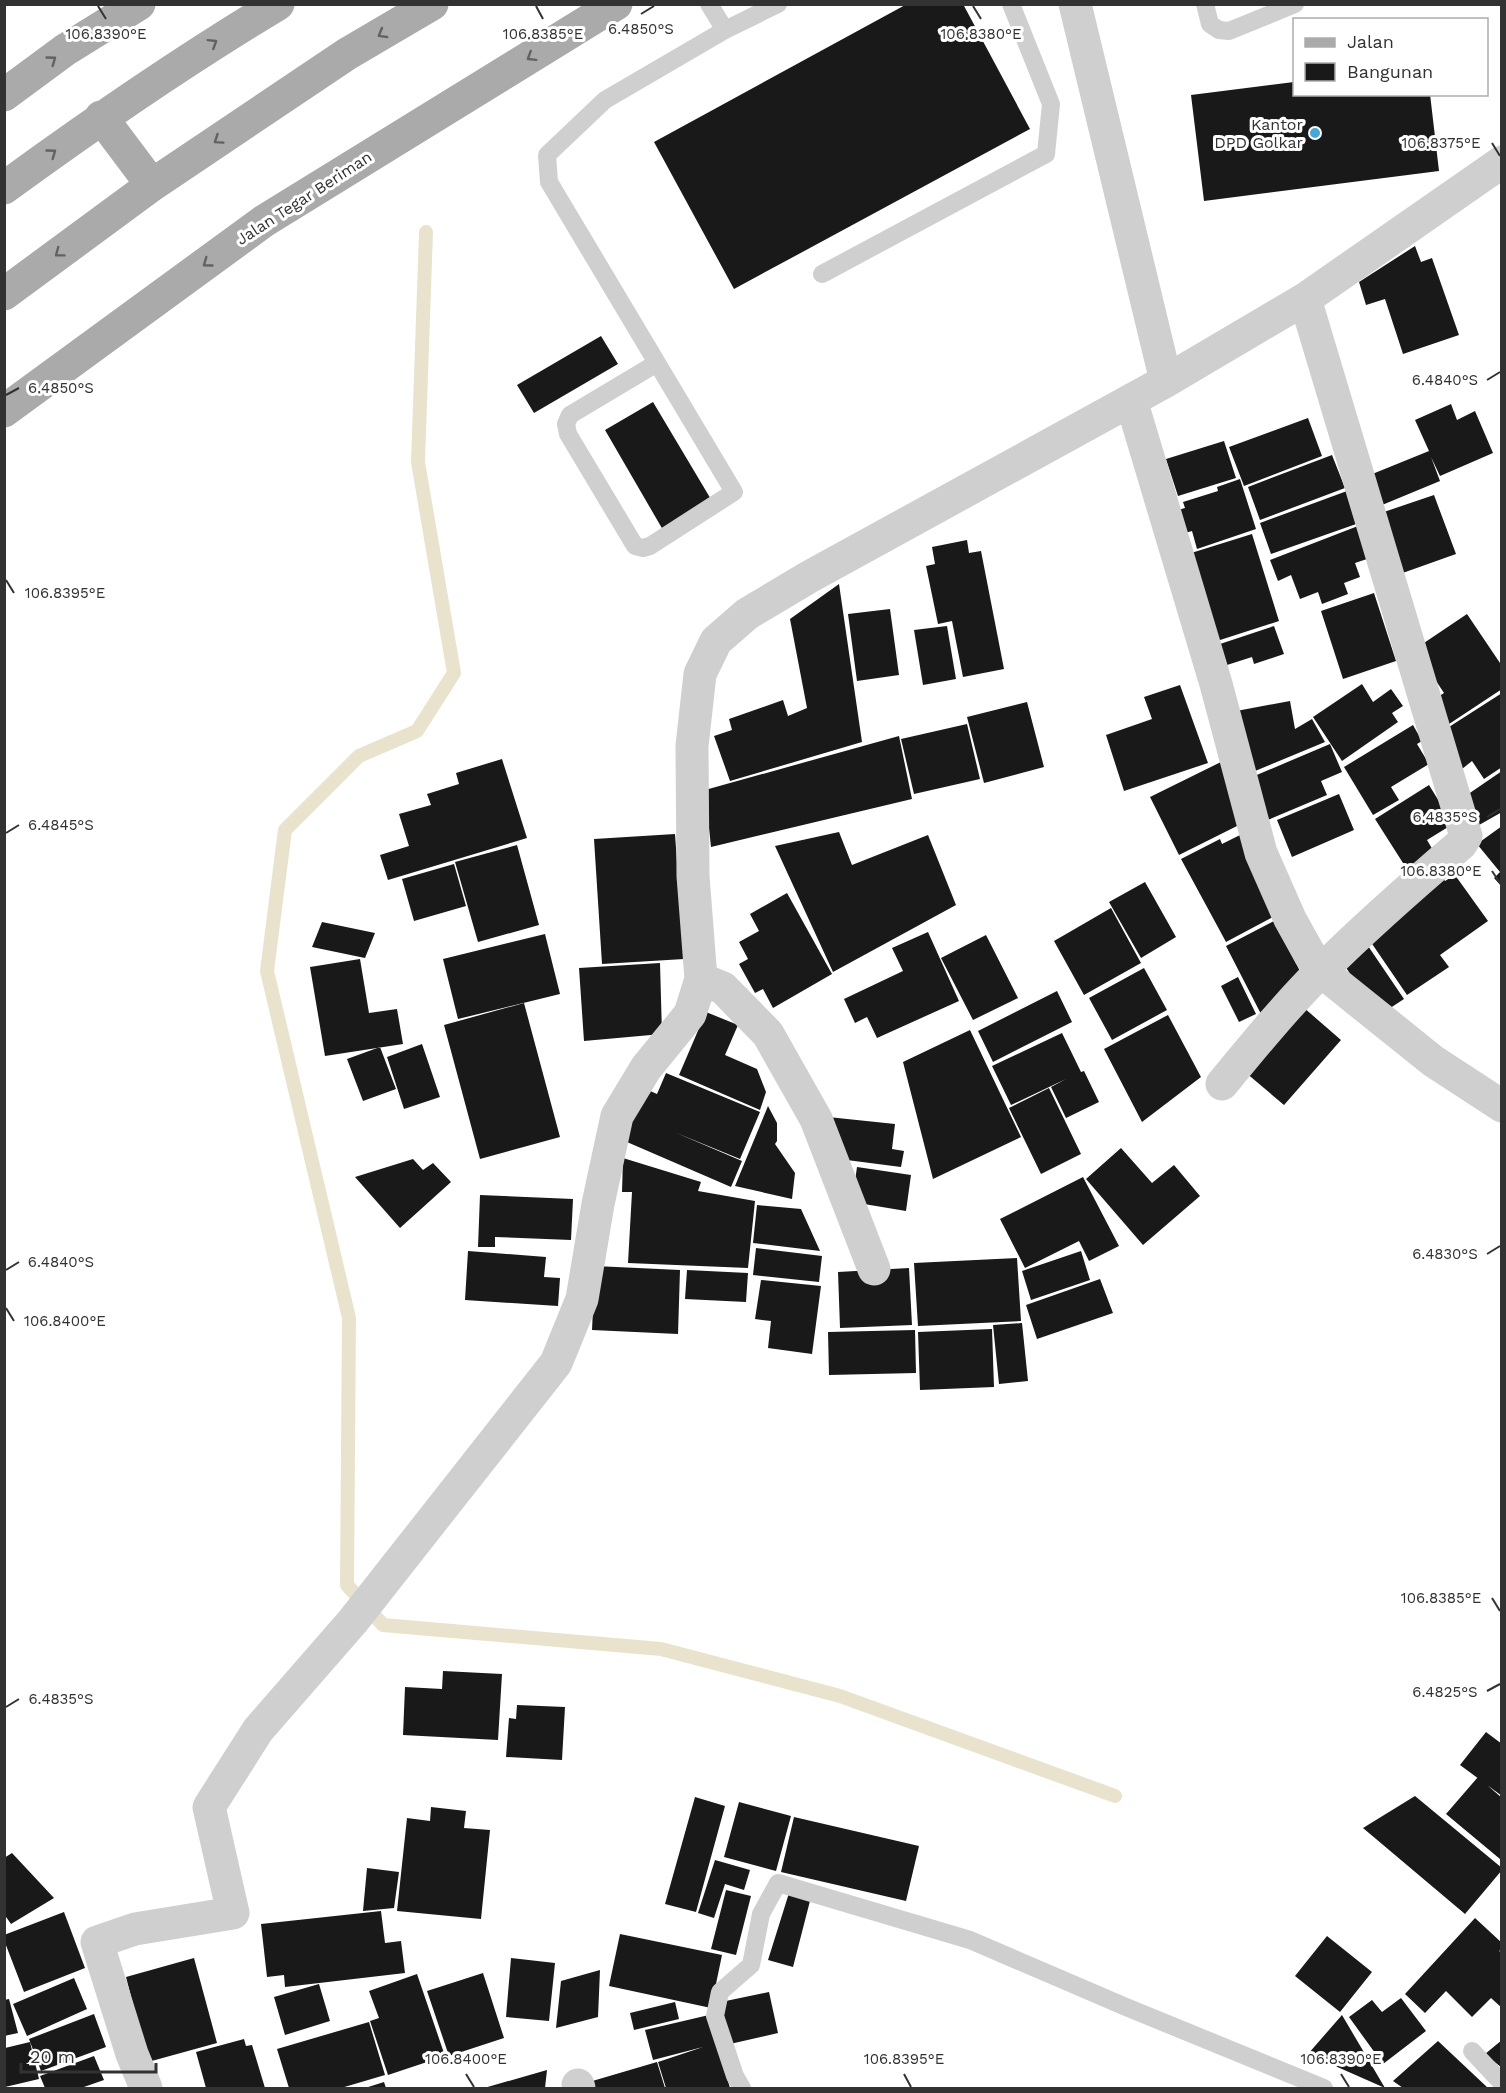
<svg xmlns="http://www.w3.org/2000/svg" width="1506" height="2093" font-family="'Work Sans',sans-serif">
<rect width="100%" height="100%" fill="#fff"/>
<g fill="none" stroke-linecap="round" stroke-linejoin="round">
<path stroke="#e9e3ce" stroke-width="14" d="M426 232 418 462 454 673 417 731 359 756 285 830 267 971 349 1318 347 1585 383 1625 661 1649 840 1696 1115 1796"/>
</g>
<path fill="#191919" d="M907 4H963L1030 129 734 289 654 142Z
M1294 82V94H1430L1439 171 1204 201 1191 95Z
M1415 246 1421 262 1432 258 1459 335 1403 354 1385 299 1366 305 1359 282Z
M601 336 618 364 534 413 517 385Z
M653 402 712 501 663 530 605 430Z
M1451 404 1457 420 1475 411 1493 453 1440 476 1431 457 1440 481 1370 510 1360 479 1429 451 1415 420Z
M1308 418 1322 456 1244 486 1229 447Z
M1224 441 1236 478 1178 496 1166 459Z
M1332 455 1345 488 1260 520 1248 487Z
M1240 479 1256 529 1197 549 1192 531 1182 534 1175 511 1185 508 1183 502 1218 491 1217 487Z
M1347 491 1359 523 1271 554 1260 523Z
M1434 495 1456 554 1397 575 1375 515Z
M1358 526 1370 558 1355 563 1360 577 1344 583 1348 594 1322 604 1318 592 1300 599 1291 575 1278 581 1270 560Z
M1252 534 1279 621 1217 641 1188 554Z
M967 540 969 553 981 551 1004 669 963 677 952 621 938 624 926 566 935 564 932 547Z
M839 584 862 742 730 781 714 736 732 730 729 719 783 700 788 716 807 708 790 619Z
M1374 593 1396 661 1343 679 1321 611Z
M890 609 899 675 857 681 848 614Z
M1467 614 1502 666V689L1443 728 1427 704 1444 693 1415 649Z
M947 626 956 679 923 685 914 630Z
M1274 626 1284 654 1254 664 1252 657 1227 665 1220 644Z
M1362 684 1373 702 1391 689 1403 706 1392 713 1398 722 1342 761 1313 717Z
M1180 685 1208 763 1124 791 1106 735 1152 719 1144 697Z
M1502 693V767L1484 779 1472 761 1462 769 1438 734Z
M1290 701 1295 729 1312 719 1325 742 1243 776 1231 712Z
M1027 702 1044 767 984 783 967 717Z
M967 724 980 779 914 794 901 739Z
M1413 725 1422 741 1417 744 1429 764 1391 787 1399 800 1373 815 1344 767Z
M899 736 912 799 711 847 705 790Z
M1330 744 1342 772 1321 781 1327 795 1263 822 1245 780Z
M502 759 527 838 388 880 380 855 409 846 399 814 431 805 427 794 459 784 456 773Z
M1225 760 1243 823 1179 855 1150 797Z
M1502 771V812L1472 829 1461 799Z
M1429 785 1453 824 1427 840 1437 857 1410 874 1375 819Z
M1339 794 1354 830 1292 857 1277 820Z
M1502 826V887L1494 878 1500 872 1477 844Z
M839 832 852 865 928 835 956 905 833 972 775 846Z
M1246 832 1273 917 1226 942 1181 859 1220 839 1222 844Z
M675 834 684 959 602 964 594 839Z
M517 845 539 925 478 942 455 862Z
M454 864 466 906 414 921 402 879Z
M1439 873 1445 881 1455 875 1488 921 1440 955 1449 967 1407 995 1366 935Z
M1145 882 1176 937 1141 958 1109 902Z
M787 893 832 974 773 1008 763 989 755 993 739 964 748 959 739 942 759 931 750 914Z
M1111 908 1141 963 1084 995 1054 941Z
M1274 921 1302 975 1261 1014 1226 946Z
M322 922 375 933 365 958 312 947Z
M928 932 959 1001 877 1038 867 1017 855 1023 844 999 903 971 892 948Z
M545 934 560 994 458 1019 443 959Z
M986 935 1018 998 973 1020 941 958Z
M1364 940 1404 999 1378 1016 1339 957Z
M360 959 369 1013 397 1009 403 1044 325 1056 310 967Z
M660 963 662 1034 584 1041 579 968Z
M1144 968 1167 1010 1112 1040 1089 998Z
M1238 977 1256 1014 1239 1022 1221 986Z
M1057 991 1072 1022 993 1062 978 1031Z
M524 1003 560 1137 480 1159 444 1025Z
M1303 1007 1341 1040 1284 1105 1245 1072Z
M706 1012 738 1025 725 1055 757 1069 766 1092 760 1110 679 1075Z
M1168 1015 1201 1077 1142 1122 1104 1049Z
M970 1030 1021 1137 933 1179 903 1062Z
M1062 1033 1081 1072 1084 1071 1099 1102 1066 1118 1051 1087 1066 1079 1011 1105 992 1066Z
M422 1044 440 1097 404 1109 387 1057Z
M380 1047 396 1089 363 1101 347 1059Z
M666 1073 760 1112 740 1159 674 1132 742 1161 731 1187 620 1139 639 1086 657 1094Z
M1049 1088 1081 1154 1041 1174 1009 1108Z
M768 1106 777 1123V1141L775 1144 795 1173 792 1199 735 1186Z
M828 1117 895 1124 892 1149 904 1151 901 1167 839 1159Z
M1121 1148 1152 1183 1174 1165 1200 1196 1143 1245 1086 1179Z
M623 1158 701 1182 698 1191 755 1201 748 1268 628 1263 632 1192H622Z
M413 1159 423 1170 433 1163 451 1182 400 1228 355 1177Z
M857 1167 911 1175 906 1211 852 1202Z
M1083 1177 1119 1246 1089 1261 1079 1241 1025 1268 1000 1219Z
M480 1195 573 1199 571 1240 495 1237V1247H478Z
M757 1205 801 1209 820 1251 753 1243Z
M756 1248 822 1256 819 1282 753 1275Z
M468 1251 546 1257 544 1277 560 1278 558 1306 465 1300Z
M1081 1251 1090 1280 1031 1300 1022 1271Z
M1017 1258 1021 1321 918 1326 914 1263Z
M595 1266 680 1270 678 1334 592 1330Z
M909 1268 912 1325 840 1328 838 1272Z
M687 1270 748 1273 746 1302 685 1299Z
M1100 1279 1113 1313 1037 1339 1026 1305Z
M761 1280 821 1286 812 1354 768 1348 771 1321 755 1319Z
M1022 1323 1028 1381 999 1384 993 1325Z
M992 1329 994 1387 920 1390 918 1332Z
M915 1330 916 1373 829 1375 828 1332Z
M443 1671 502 1674 498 1740 403 1735 405 1687 442 1689Z
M517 1705 565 1707 562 1760 506 1757 509 1718 516 1719Z
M1486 1732 1502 1744V1796L1460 1765Z
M1478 1777 1502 1798V1857L1500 1859 1446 1814Z
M1415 1796 1502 1868V1870L1465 1914 1363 1828Z
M695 1797 725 1806 696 1912 665 1904Z
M739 1802 791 1816 776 1871 724 1857Z
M431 1807 466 1811 464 1828 490 1830 481 1919 397 1911 407 1818 430 1821Z
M794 1817 919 1846 906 1901 781 1872Z
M12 1853 54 1898 11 1924 4 1914V1858Z
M715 1860 750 1870 744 1890 725 1884 714 1918 698 1913Z
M367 1868 399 1872 394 1908 363 1911Z
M726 1890 751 1896 736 1955 711 1949Z
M789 1893 811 1897 793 1967 768 1960Z
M381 1911 385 1943 401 1941 405 1973 285 1987 284 1975 267 1977 261 1924Z
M64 1912 85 1968 24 1992 4 1940V1935Z
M1475 1918 1502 1943V1949L1499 1951 1502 1953V2008L1491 1998 1472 2017 1446 1991 1425 2013 1405 1994Z
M620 1934 722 1955 711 2008 609 1986Z
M1327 1936 1372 1972 1340 2012 1295 1976Z
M194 1958 217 2043 148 2062 126 1977Z
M511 1958 555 1963 549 2021 506 2017Z
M600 1970 598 2017 556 2028 561 1981Z
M483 1973 504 2038 449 2056 427 1991Z
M417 1974 445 2056 388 2075 370 2021 379 2018 369 1991Z
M74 1978 87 2009 27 2036 13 2004Z
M319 1984 330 2021 285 2035 274 1997Z
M769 1992 778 2033 730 2044 721 2002Z
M1401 1998 1426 2031 1383 2064 1349 2017 1372 2000 1382 2012Z
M9 1999 18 2033 4 2036V2000Z
M675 2002 679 2019 634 2030 630 2013Z
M94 2014 106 2047 41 2071 29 2039Z
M709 2015 730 2088H666L658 2062 703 2047 653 2060 645 2030Z
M1342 2015 1385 2088 1308 2054Z
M369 2022 385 2075 341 2088H289L277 2049Z
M244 2039 246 2046 252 2045 265 2088H206L196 2052Z
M1502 2040V2068L1485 2054Z
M1438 2041 1488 2088H1403L1393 2081Z
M30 2042 39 2079 5 2087V2048Z
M94 2056 104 2080 81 2088H45L40 2076Z
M657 2062 665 2088H591L589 2082Z
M547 2070 545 2088H484Z
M384 2082 386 2088H365Z"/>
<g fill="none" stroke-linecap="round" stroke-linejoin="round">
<path stroke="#cfcfcf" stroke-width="18" d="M1205 4 1210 24 1219 30 1229 31 1295 4
M725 30 778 4
M822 274 1046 154 1051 104 1011 4
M657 363 570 415 566 424 568 434 635 546 643 548 650 546 734 492 549 182 547 155 605 100 725 30 709 4
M1472 2051 1502 2083
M742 2088 735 2076 715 2016 720 1992 751 1965 761 1914 778 1883 970 1940 1126 2007 1324 2088"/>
<path stroke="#cfcfcf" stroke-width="33" d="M1075 4 1166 381
M1131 400 1216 684 1261 853 1290 919 1310 955 1321 971 1433 1061 1502 1106
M701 979 723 988 768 1034 816 1119 874 1269
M1222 1084C1254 1045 1286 1006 1322 970 1366 926 1413 885 1461 844L1466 836 1305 299
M578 2085 579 2088
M146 2088 132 2054 97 1942 135 1929 233 1913 209 1807 258 1730 353 1621 556 1363 582 1299 598 1204 617 1116 646 1068 690 1014 701 979 693 876 692 746 700 674 716 641 747 614 809 577 1166 381 1305 299 1502 162"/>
<path stroke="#aaa" stroke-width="33" d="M4 95 65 50 139 4
M101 117 152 185
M4 188C93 123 183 61 278 4
M4 294 152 185 347 54 432 4
M4 411 264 221 616 4"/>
</g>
<defs><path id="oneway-chevron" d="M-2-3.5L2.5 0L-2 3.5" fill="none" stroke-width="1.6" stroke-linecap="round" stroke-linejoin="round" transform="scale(1.5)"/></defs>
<g stroke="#626262">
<use href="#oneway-chevron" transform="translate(382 34) rotate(150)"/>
<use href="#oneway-chevron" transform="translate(213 43) rotate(-32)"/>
<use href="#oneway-chevron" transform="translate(531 57) rotate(148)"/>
<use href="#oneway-chevron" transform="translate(52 60) rotate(-36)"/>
<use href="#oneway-chevron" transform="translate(218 140) rotate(146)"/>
<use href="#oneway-chevron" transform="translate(52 153) rotate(-36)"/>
<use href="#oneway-chevron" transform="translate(59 253) rotate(143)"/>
<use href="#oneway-chevron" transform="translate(207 263) rotate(144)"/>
</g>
<path fill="none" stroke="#323232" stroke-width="2" d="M98 6 106 19M536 6 543 19M973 6 981 19M641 14 654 6M1492 143 1500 156M1487 380 1500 372M6 395 19 388M6 580 14 593M1487 817 1500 809M6 833 19 825M1492 871 1500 883M1487 1254 1500 1246M6 1270 19 1262M6 1308 14 1321M1492 1598 1500 1611M1487 1691 1500 1684M6 1707 19 1699M466 2074 474 2087M904 2074 911 2087M1341 2074 1349 2087"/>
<circle fill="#49a7d5" stroke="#fff" stroke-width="2" cx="1315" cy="133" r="6"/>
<g text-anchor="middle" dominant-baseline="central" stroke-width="6" stroke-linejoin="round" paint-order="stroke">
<g font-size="16" fill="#323232" stroke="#fff" text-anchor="end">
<text x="1303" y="124">Kantor<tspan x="1303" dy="18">DPD Golkar</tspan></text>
</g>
<g font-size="16" fill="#323232" stroke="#fff">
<text transform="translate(304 198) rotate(-33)">Jalan Tegar Beriman</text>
</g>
</g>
<g font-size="15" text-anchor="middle" fill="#323232" stroke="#fff" stroke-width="6" stroke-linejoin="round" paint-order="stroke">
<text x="641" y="34">6.4850°S</text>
<text x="543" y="39">106.8385°E</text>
<text x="981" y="39">106.8380°E</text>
<text x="106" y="39">106.8390°E</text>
<text x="1441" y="148">106.8375°E</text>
<text x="1445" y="385">6.4840°S</text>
<text x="61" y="393">6.4850°S</text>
<text x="65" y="598">106.8395°E</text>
<text x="1445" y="822">6.4835°S</text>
<text x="61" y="830">6.4845°S</text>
<text x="1441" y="876">106.8380°E</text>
<text x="1445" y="1259">6.4830°S</text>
<text x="61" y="1267">6.4840°S</text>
<text x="65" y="1326">106.8400°E</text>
<text x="1441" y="1603">106.8385°E</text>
<text x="1445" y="1697">6.4825°S</text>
<text x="61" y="1704">6.4835°S</text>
<text x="466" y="2064">106.8400°E</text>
<text x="904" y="2064">106.8395°E</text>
<text x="1341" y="2064">106.8390°E</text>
</g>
<rect width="1506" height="2093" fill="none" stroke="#323232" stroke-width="12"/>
<rect x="1293" y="18" width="195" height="78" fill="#ffffff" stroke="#adadad" stroke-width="1.5"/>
<rect x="1305" y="38" width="30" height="9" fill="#aaaaaa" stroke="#adadad" stroke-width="1.5"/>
<text x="1347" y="48" font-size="18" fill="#323232">Jalan</text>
<rect x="1305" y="63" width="30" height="18" fill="#191919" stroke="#adadad" stroke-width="1.5"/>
<text x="1347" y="78" font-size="18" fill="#323232">Bangunan</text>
<path d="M21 2063v9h135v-9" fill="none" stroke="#323232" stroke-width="3"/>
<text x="30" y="2063" font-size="18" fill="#323232" stroke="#ffffff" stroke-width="4.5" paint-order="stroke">20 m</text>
</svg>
